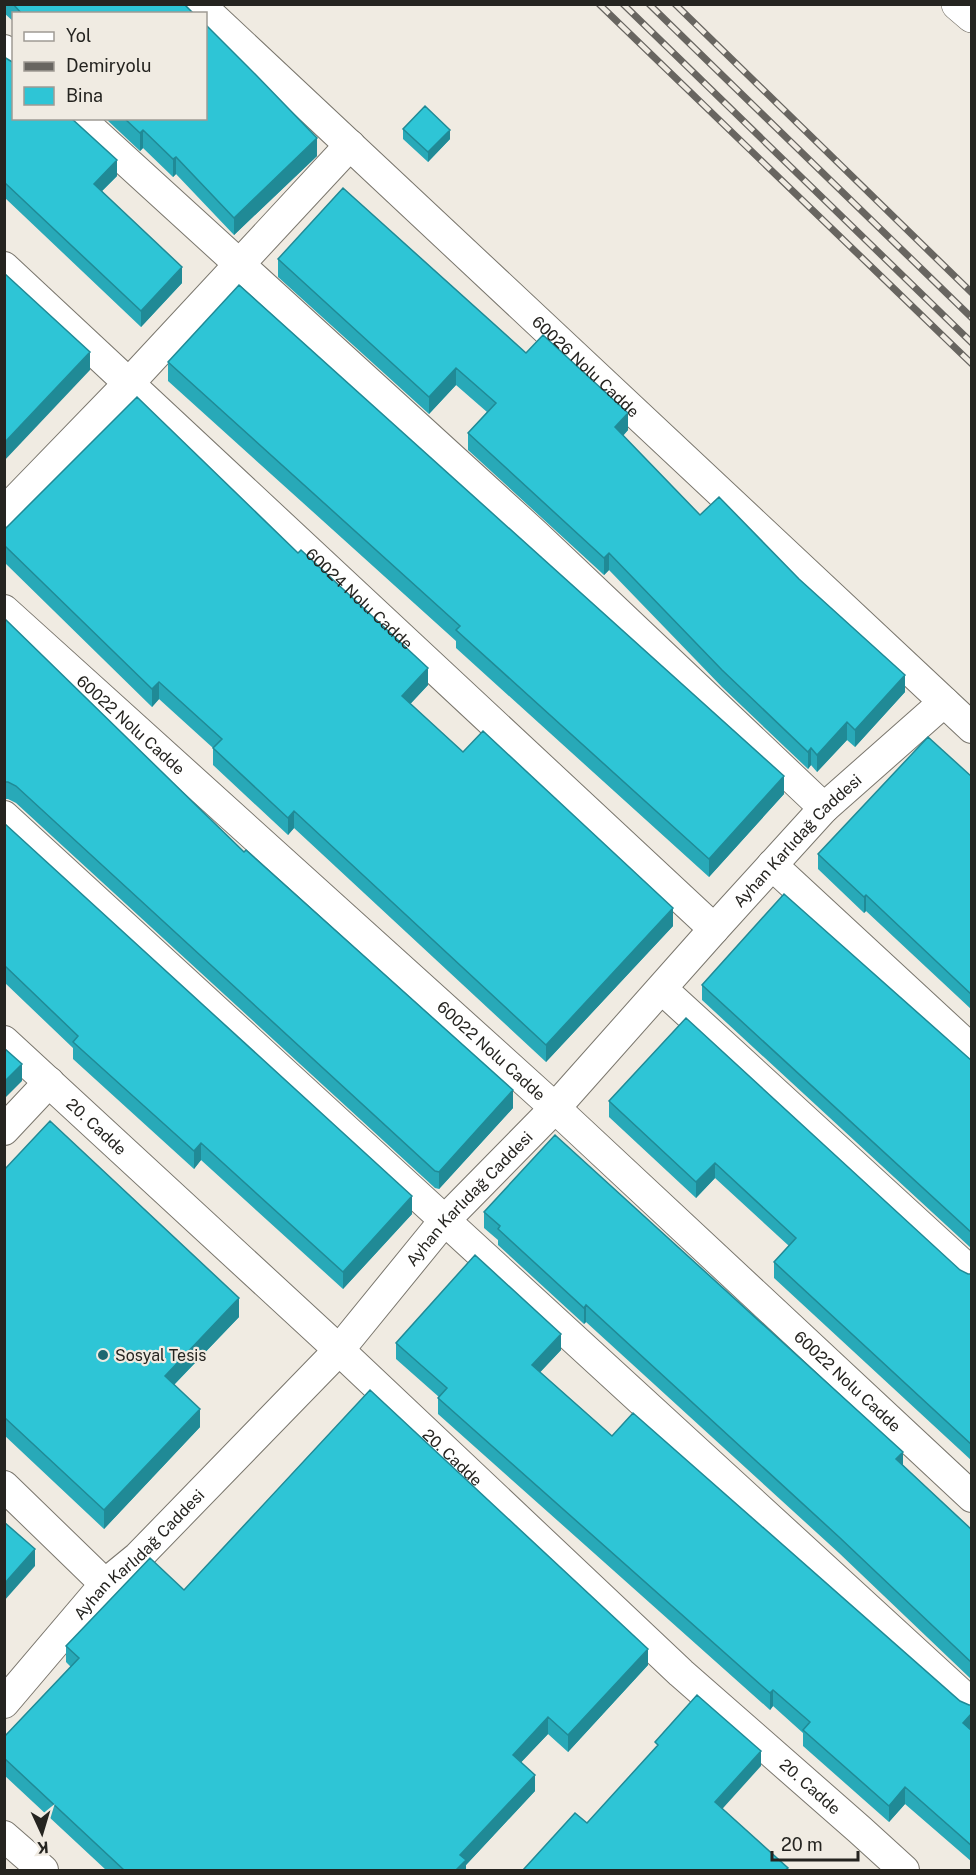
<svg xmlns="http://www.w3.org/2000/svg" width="976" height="1875" font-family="'Public Sans',sans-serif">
<rect width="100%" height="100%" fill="#f0ebe2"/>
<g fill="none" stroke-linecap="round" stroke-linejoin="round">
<g stroke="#7a766d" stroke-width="32">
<g id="street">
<path id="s1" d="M199 4 972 728"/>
<path d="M4 50 14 59"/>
<path d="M79 118 536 535 824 808"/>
<path id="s2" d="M4 267 714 929"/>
<path d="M4 512 130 382 350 145"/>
<path id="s3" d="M4 610 555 1108 972 1497"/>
<path d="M4 816 972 1704"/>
<path d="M772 865 972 1050"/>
<path d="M662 989 972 1273"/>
<path id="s4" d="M4 1041 339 1350 681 1673 860 1830 904 1870"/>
<path d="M4 1130 49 1082"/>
<path d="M4 1486 105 1584"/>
<path id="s5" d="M4 1703 105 1584 138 1557 339 1350 444 1221 555 1108 714 929 824 808 944 702"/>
<path d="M4 1836 43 1870"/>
</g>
</g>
<g stroke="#7a766d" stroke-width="34">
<path id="secondary" d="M958 4 972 16"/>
</g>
<use href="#street" stroke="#fff" stroke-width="30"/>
<use href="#secondary" stroke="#fff" stroke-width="33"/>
<g stroke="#686560" stroke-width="7">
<path id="rail" d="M599 4 972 364
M623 4 972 343
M649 4 972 318
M675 4 972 293"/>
</g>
<use href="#rail" stroke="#f0ebe2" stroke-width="4.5" stroke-dasharray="14" stroke-linecap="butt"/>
</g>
<path fill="#28a9b8" d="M4 4H184L194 14H14V22L4 13Z
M4 57 117 176 102 191 182 283 141 327 4 197Z
M105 118H206L317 156 234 235 176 174 173 177 143 148 140 151Z
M403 129 450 139 428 162 403 139Z
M278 259 526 353 628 430 623 436 700 515 905 692 855 747 847 740 817 772 811 765 808 769 722 687 609 570 604 575 468 450V433L487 412 456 385 429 414 278 277Z
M168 362 784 794 709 877 456 648V641L168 381Z
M4 530 428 685 410 704 463 752 673 926 546 1062 294 828 288 835 213 765V748L159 699 152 707 4 562Z
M4 618 244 852 513 1108 439 1189 435 1188 16 803 8 799H4Z
M972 777V1010L866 911 864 913 818 869V854Z
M4 823 412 1214 343 1289 201 1160 194 1169 73 1059V1048L4 982Z
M702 985 972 1061V1249L702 1000Z
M609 1101 968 1274H972V1461L774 1278V1262L789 1246 715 1178 696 1198 609 1117Z
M4 1170 239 1317 174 1385 200 1427 104 1529 4 1435Z
M484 1212 903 1465 972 1531V1680L839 1553 586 1322 584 1324 498 1245V1240L484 1228Z
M396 1343 561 1350 540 1372 612 1436 960 1701 969 1705H972V1730L971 1731H972V1862L905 1804 889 1822 803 1746V1733L773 1706 770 1710 438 1414V1398L439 1397 396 1359Z
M184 1590 648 1665 568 1752 548 1734 521 1762 535 1791 466 1865V1870H106L4 1775V1737L71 1667 66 1662V1646Z"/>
<path fill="#208a96" d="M143 130V148L140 151V133Z
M450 130V139L428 162V152Z
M317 138V156L234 235V218Z
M176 157V174L173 177V159Z
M117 160V176L94 199V184Z
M182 267V283L141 327V311Z
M90 352V370L4 461V443Z
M456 368V385L429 414V397Z
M628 413V430L615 444V427Z
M609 553V570L604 575V558Z
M428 668V685L402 713V696Z
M905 675V692L855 747V730Z
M159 682V699L152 707V689Z
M847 722V740L817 772V755Z
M811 748V765L808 769V752Z
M784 776V794L709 877V859Z
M294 811V828L288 835V818Z
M866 895V911L864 913V897Z
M673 908V926L546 1062V1045Z
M22 1064V1081L4 1099V1082Z
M513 1090V1108L439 1189V1172Z
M201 1143V1160L194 1169V1151Z
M715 1163V1178L696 1198V1182Z
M412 1196V1214L343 1289V1272Z
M239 1298V1317L165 1394V1376Z
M586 1305V1322L584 1324V1308Z
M561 1334V1350L532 1381V1365Z
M200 1409V1427L104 1529V1510Z
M903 1452V1468L896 1459Z
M35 1549V1566L4 1601V1584Z
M648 1649V1665L568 1752V1735Z
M773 1690V1706L770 1710V1693Z
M972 1713V1730L963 1740V1723Z
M548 1717V1734L513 1771V1755Z
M761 1751V1766L715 1817V1802Z
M535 1775V1791L466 1865V1870H456L460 1855Z
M905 1787V1804L889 1822V1806Z"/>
<path fill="#2ec5d6" stroke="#208a96" stroke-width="1.5" d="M13 4H184L194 14H22Z
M206 25 256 75 317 138 234 218 176 157 173 159 143 130 140 133 124 118H206Z
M4 57 14 63V118H71L117 160 94 184 182 267 141 311 4 182Z
M425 106 450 130 428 152 403 129Z
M343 188 526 353 543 335 628 413 615 427 700 515 719 497 799 579 905 675 855 730 847 722 817 755 811 748 808 752 722 670 609 553 604 558 468 433 496 403 456 368 429 397 278 259Z
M4 273 90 352 4 443Z
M239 285 784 776 709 859 456 630 460 626 168 362Z
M137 397 298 553 301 550 428 668 402 696 463 752 483 731 673 908 546 1045 294 811 288 818 213 748 222 739 159 682 152 689 4 545V530Z
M4 618 244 852 246 850 513 1090 439 1172 435 1171 16 786 8 782H4Z
M928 737 972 777V995L866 895 864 897 818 854Z
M4 823 412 1196 343 1272 201 1143 194 1151 73 1042 78 1036 4 965Z
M784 894 972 1061V1233L702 985Z
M686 1018 960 1270 968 1274H972V1445L774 1262 796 1238 715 1163 696 1182 609 1101Z
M4 1048 22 1064 4 1082Z
M50 1121 239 1298 165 1376 200 1409 104 1510 4 1417V1170Z
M555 1135 903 1452 896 1459 972 1530V1663L839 1537 586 1305 584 1308 498 1229 500 1226 484 1212Z
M475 1255 561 1334 532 1365 612 1436 633 1413 960 1701 969 1705H972V1713L963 1723 972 1731V1846L905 1787 889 1806 803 1730 810 1722 773 1690 770 1693 438 1398 447 1388 396 1343Z
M370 1390 648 1649 568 1735 548 1717 513 1755 535 1775 460 1855 466 1860 456 1870H124L4 1758V1737L79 1658 66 1646 150 1558 184 1590Z
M4 1522 35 1549 4 1584Z
M697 1695 761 1751 715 1802 788 1868 785 1870H523L575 1813 587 1823 658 1745 655 1742Z"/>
<circle fill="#1c6871" stroke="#f0ebe2" stroke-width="2" cx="103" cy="1355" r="6"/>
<g text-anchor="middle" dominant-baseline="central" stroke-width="4.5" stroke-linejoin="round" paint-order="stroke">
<g font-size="16" fill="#252420" stroke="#f0ebe2">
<text stroke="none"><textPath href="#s1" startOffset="530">60026 Nolu Cadde</textPath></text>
<text stroke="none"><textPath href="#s2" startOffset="486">60024 Nolu Cadde</textPath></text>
<text stroke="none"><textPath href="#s3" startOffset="171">60022 Nolu Cadde</textPath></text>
<text stroke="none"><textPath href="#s5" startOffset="1173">Ayhan Karlıdağ Caddesi</textPath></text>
<text stroke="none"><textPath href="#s3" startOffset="657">60022 Nolu Cadde</textPath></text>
<text stroke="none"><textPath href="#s4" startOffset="126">20. Cadde</textPath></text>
<text stroke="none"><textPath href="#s5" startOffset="687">Ayhan Karlıdağ Caddesi</textPath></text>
<text stroke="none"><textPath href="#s3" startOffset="1143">60022 Nolu Cadde</textPath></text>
<text stroke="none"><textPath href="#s4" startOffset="612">20. Cadde</textPath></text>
<text stroke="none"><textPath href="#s5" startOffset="201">Ayhan Karlıdağ Caddesi</textPath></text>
<text stroke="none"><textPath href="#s4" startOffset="1098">20. Cadde</textPath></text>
</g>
<g font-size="16" fill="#252420" stroke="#f0ebe2" text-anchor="start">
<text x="115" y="1355">Sosyal Tesis</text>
</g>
</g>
<rect width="976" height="1875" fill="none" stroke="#252420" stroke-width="12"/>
<rect x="12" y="12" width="195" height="108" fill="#f0ebe2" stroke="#9f9b94" stroke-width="1.5"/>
<rect x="24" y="32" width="30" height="9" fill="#ffffff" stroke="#9f9b94" stroke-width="1.5"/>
<text x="66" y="42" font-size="18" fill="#252420">Yol</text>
<rect x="24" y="62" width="30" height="9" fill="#686560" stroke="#9f9b94" stroke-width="1.5"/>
<text x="66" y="72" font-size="18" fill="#252420">Demiryolu</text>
<rect x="24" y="87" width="30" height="18" fill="#2ec5d6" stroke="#9f9b94" stroke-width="1.5"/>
<text x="66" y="102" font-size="18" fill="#252420">Bina</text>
<g transform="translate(42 1833) rotate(176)" stroke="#f0ebe2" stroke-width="4.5" paint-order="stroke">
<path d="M0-4.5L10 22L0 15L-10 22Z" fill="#252420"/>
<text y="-9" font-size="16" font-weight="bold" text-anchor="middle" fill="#252420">K</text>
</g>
<path d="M772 1851v9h86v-9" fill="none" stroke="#252420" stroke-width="3"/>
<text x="781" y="1851" font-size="18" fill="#252420" stroke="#f0ebe2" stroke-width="4.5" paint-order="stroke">20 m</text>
</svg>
